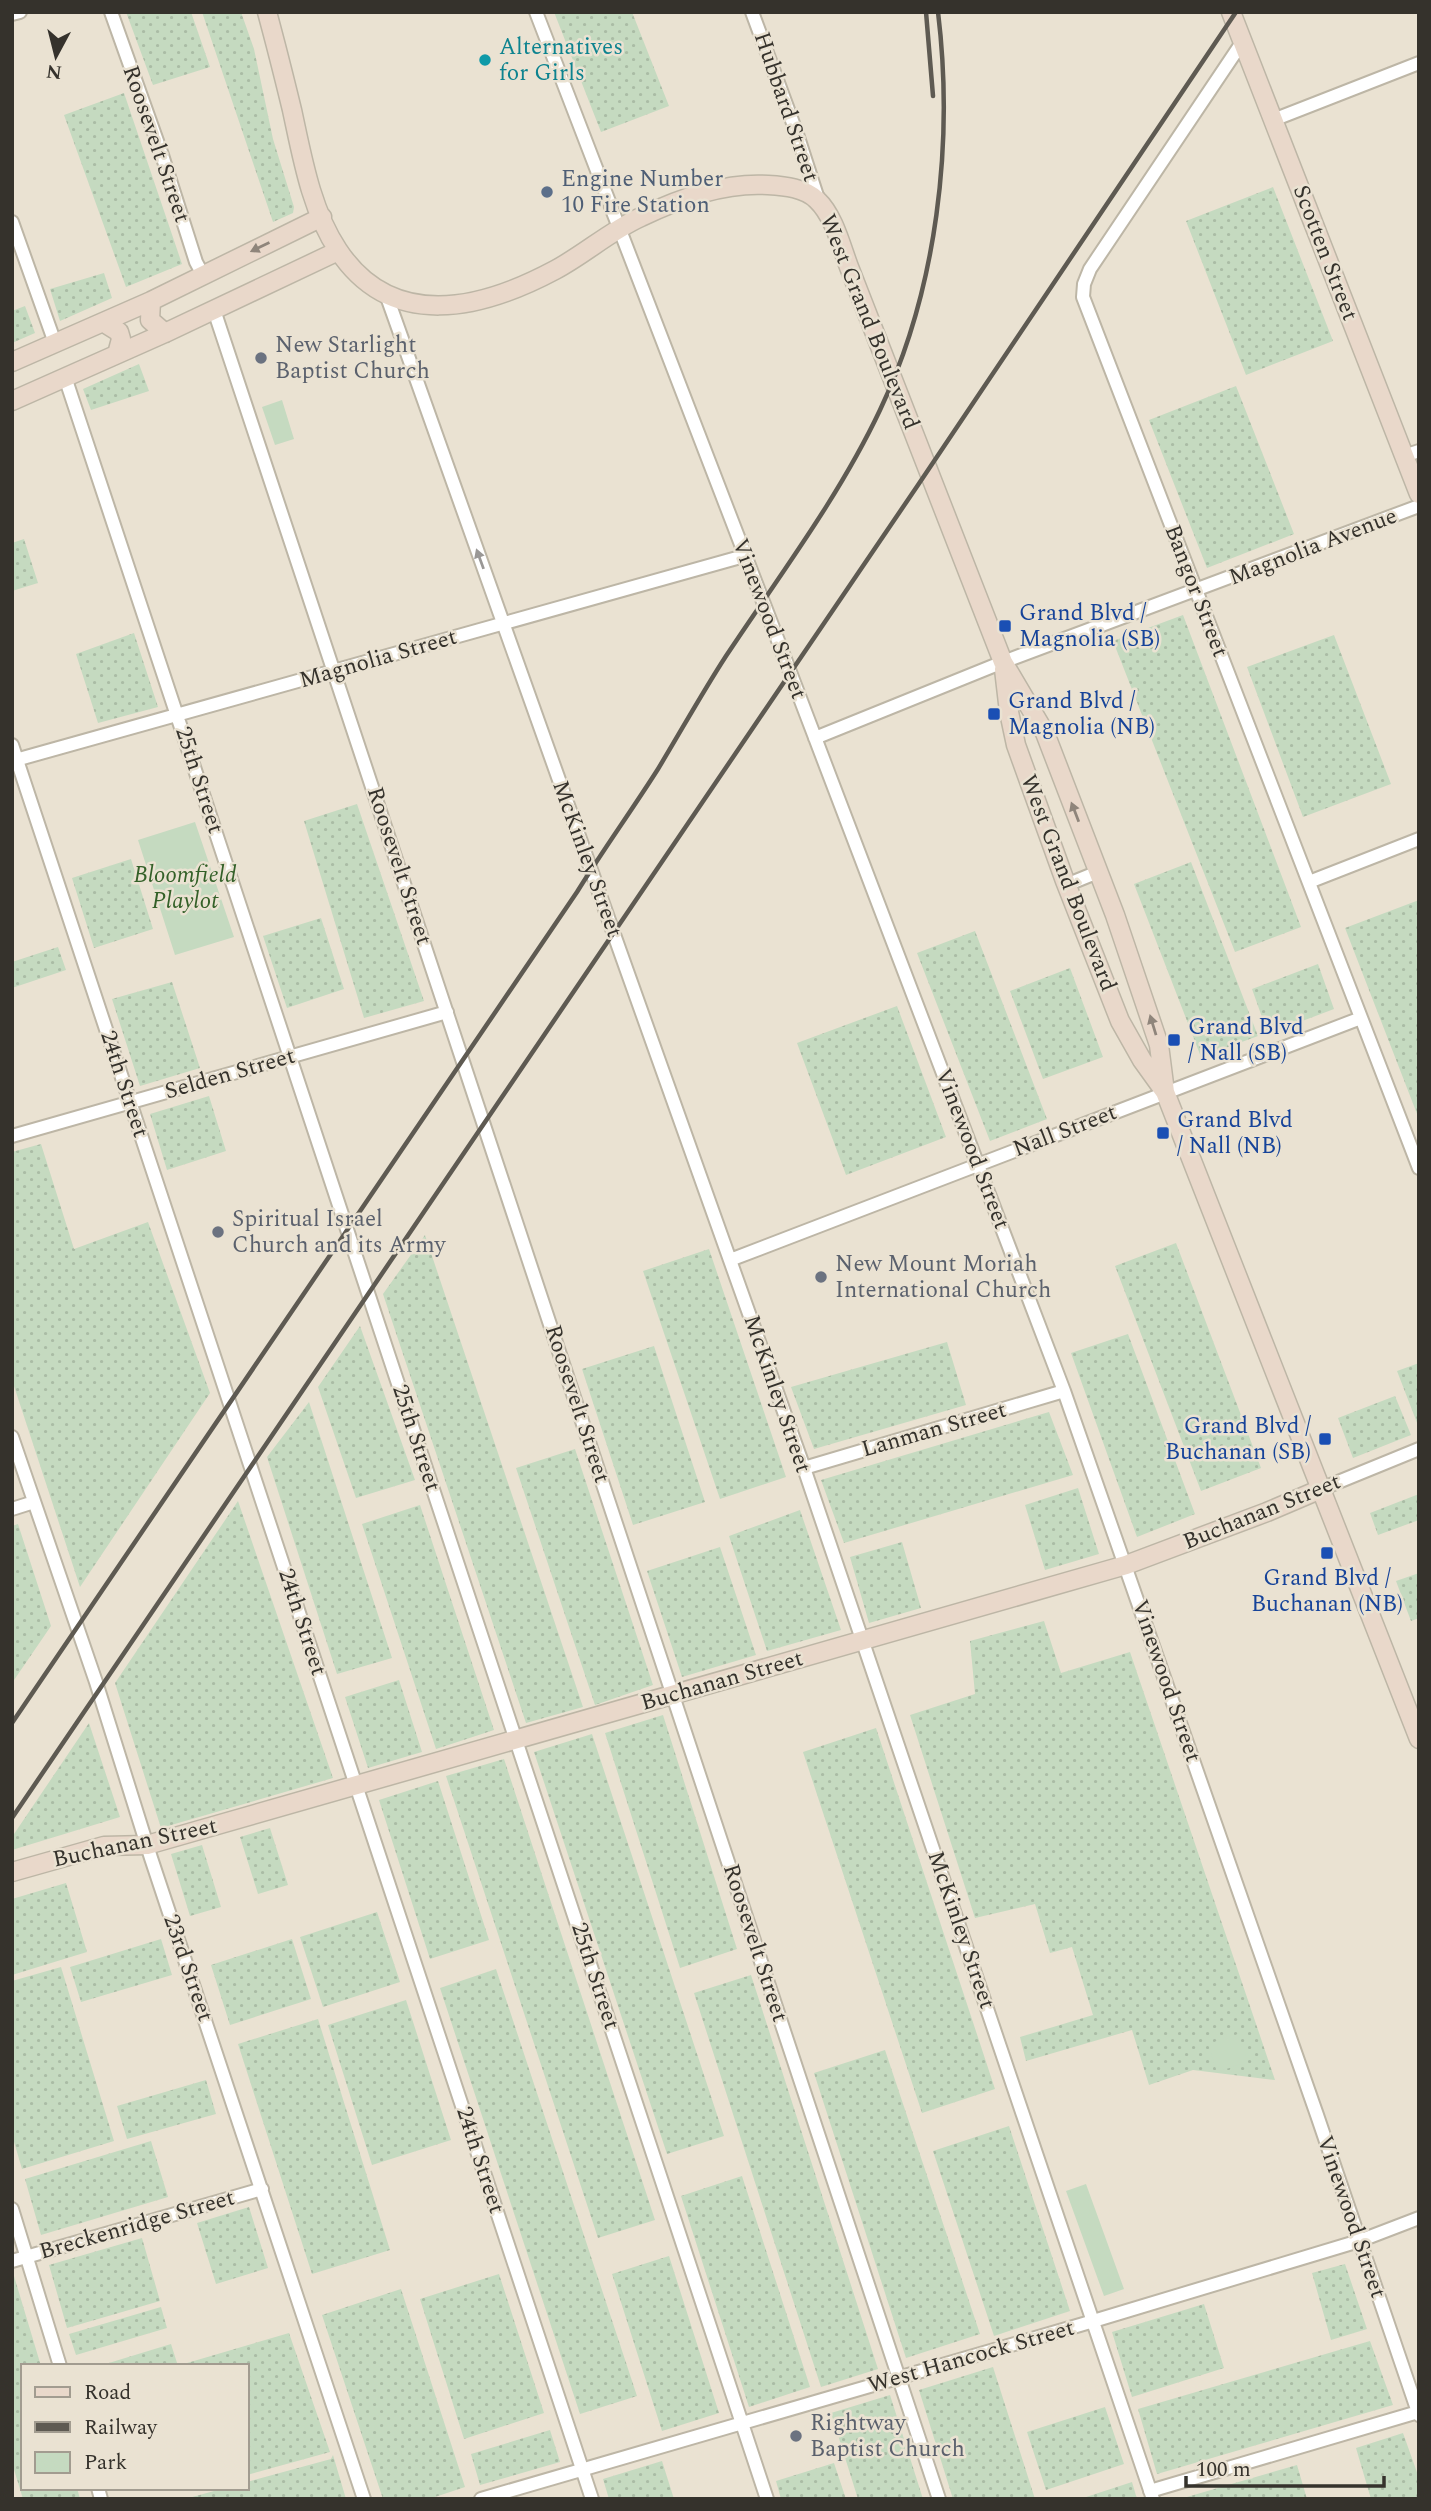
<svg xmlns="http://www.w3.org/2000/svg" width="1431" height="2511" font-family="Spectral,serif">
<defs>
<pattern id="grass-dots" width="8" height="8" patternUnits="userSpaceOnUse" patternTransform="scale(1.75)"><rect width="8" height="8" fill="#c5dac0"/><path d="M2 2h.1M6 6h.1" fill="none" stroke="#aabca5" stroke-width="1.8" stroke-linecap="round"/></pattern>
</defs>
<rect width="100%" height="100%" fill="#eae2d2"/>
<path fill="url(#grass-dots)" d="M126 12H191L210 67 153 85Z
M202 12H241L254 49 273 139 294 207 293 213 273 222Z
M554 12H632L669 106 601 132Z
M124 93 182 264 126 287 64 115Z
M1273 187 1333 341 1246 375 1186 221Z
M104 273 112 298 60 321 50 289Z
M25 306 35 333 12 343V311Z
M139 364 149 391 91 410 83 389Z
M1236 386 1294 534 1207 568 1149 420Z
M24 539 38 583 12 591V543Z
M1183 615 1301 927 1235 952 1113 641Z
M134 633 158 707 98 723 76 654Z
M1334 635 1391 784 1303 817 1247 667Z
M357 804 424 1001 364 1018 304 821Z
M131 859 153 929 94 948 72 878Z
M1191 862 1258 1036 1201 1057 1134 884Z
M1419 900V1119L1345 928Z
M321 918 344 989 287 1008 263 936Z
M975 931 1047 1119 990 1141 917 953Z
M58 947 66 970 12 988V962Z
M1318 964 1334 1009 1268 1034 1252 989Z
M1070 968 1103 1057 1043 1079 1010 991Z
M172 982 200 1068 140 1086 112 999Z
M897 1006 946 1137 846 1175 797 1043Z
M209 1096 226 1151 167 1170 150 1114Z
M41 1144 74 1249 148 1222 210 1393 80 1587 12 1380V1152Z
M425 1235 583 1707 526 1723 383 1294Z
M1176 1243 1261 1468 1201 1491 1115 1266Z
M709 1249 786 1477 720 1499 643 1271Z
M360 1326 415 1480 356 1498 318 1387Z
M1128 1334 1195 1514 1137 1537 1071 1353Z
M947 1342 966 1405 814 1449 791 1387Z
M654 1346 705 1502 633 1525 582 1369Z
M1419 1363V1428L1397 1371Z
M1395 1396 1411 1435 1353 1458 1338 1418Z
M309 1402 392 1658 337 1674 267 1457Z
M1049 1412 1073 1475 844 1543 821 1480Z
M575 1449 653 1685 595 1705 516 1468Z
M1078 1488 1099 1554 1045 1570 1025 1505Z
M1419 1494V1520L1378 1535 1370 1513Z
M238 1501 333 1778 161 1828 115 1683Z
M420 1505 494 1730 436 1749 362 1524Z
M800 1510 841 1630 767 1651 729 1536Z
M18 1524 51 1626 12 1683V1526Z
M902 1542 921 1608 869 1623 850 1557Z
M720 1547 756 1655 682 1677 647 1571Z
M1419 1573V1618L1411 1621 1396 1581Z
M1044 1621 1061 1673 1130 1652 1275 2080 1193 2070 1149 2085 1132 2030 1026 2061 1020 2037 1093 2015 1072 1947 1050 1953 1035 1904 975 1918 910 1715 975 1694 970 1641Z
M399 1680 422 1752 368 1768 345 1697Z
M663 1715 737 1949 680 1968 605 1733Z
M89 1723 120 1817 12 1850V1837Z
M876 1728 995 2089 922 2113 803 1752Z
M592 1734 724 2136 667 2154 534 1752Z
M504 1759 655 2220 598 2238 446 1776Z
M438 1781 489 1940 430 1959 379 1800Z
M270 1828 288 1885 258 1894 240 1837Z
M202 1845 221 1907 190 1916 171 1854Z
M66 1883 87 1952 12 1975V1899Z
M377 1912 400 1982 323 2007 300 1937Z
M161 1939 172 1975 81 2002 70 1967Z
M292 1939 311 1999 230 2025 211 1965Z
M61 1967 114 2141 22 2169 12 2135V1981Z
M496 1969 637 2396 580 2414 440 1988Z
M751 1975 878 2369 821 2387 694 1993Z
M406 2000 451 2140 372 2165 328 2025Z
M318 2019 390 2250 312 2274 238 2044Z
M885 2050 980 2334 906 2358 814 2073Z
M206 2080 216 2114 127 2139 117 2106Z
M1009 2126 1070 2311 994 2336 933 2151Z
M151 2141 168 2197 41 2235 25 2179Z
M742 2176 810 2387 749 2407 681 2196Z
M249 2207 268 2268 216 2284 197 2223Z
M142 2238 160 2301 67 2328 49 2265Z
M669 2256 719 2413 662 2431 612 2274Z
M1345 2264 1367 2329 1331 2340 1312 2273Z
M499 2274 544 2413 464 2439 420 2299Z
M14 2276 41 2366H23V2488H77L80 2499H23L12 2463V2277Z
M401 2289 465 2487 429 2499H383L322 2315Z
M1204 2304 1224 2368 1132 2397 1112 2332Z
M161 2307 167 2328 76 2355 69 2334Z
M289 2333 330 2452 247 2475V2366H188L187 2363Z
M1370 2341 1393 2405 1157 2474 1138 2409Z
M171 2344 178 2366H99Z
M993 2367 1035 2499H953L919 2390Z
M890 2395 923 2499H858L831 2413Z
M1105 2407 1124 2464 1046 2490 1027 2432Z
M550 2430 560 2462 480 2485 471 2454Z
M1403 2433 1419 2478V2499H1371L1356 2448Z
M333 2455 346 2499H185L225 2488H247V2482L331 2459Z
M662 2461 674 2499H609L603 2479Z
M834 2463 846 2499H781L776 2481Z
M1297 2465 1307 2499H1180Z
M1132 2482 1137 2499H1080Z"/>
<path fill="#c5dac0" d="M282 400 294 439 275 445 262 407Z
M195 822 234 937 175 955 138 840Z
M1238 2034 1248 2062 1217 2072 1208 2044Z
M1086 2184 1124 2289 1104 2296 1066 2191Z"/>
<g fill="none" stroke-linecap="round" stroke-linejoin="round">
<g stroke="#bdb6a6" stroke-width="16">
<path id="street" d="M111 12 162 155 196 262 203 275
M536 12 787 664 1064 1391 1317 2115 1419 2415
M752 12 797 134 819 202
M12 14 20 12
M1243 41 1090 269 1084 284 1083 297 1419 1168
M1273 120 1419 63
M12 222 55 343
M386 294 804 1468 1153 2499
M214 310 939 2499
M65 377 767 2499
M1404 456 1419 451
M815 738 1003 662 1419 506
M12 745 592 2499
M12 761 744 556
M1309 882 1419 839
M1066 885 1098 872
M12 1136 447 1012
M730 1260 1361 1018
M12 1437 96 1682 151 1858 364 2499
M804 1468 1064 1391
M1321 1489 1419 1449
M12 1509 34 1502
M12 2209 60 2366
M12 2261 262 2189
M98 2488 101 2499
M1150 2491 1418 2412
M481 2499 1080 2325 1359 2241 1419 2218"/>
</g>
<g stroke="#bdb6a6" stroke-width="21">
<path id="secondary" d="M267 12C276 45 284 77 292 110 302 156 311 210 338 250 392 332 482 309 555 270 585 254 610 231 641 217 680 198 724 182 768 185 785 186 805 188 817 200 834 216 841 246 849 267L1003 662 1045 733 1115 915 1159 1045 1165 1092
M1231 12 1419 494
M151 301 150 320 165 333
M103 322 119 332 121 339 117 354
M12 362 151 301 322 217
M12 401 165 333 338 251
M1004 669 1009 712 1016 745 1065 881 1120 1021 1142 1060 1165 1092 1419 1739
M12 1872 104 1846 147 1845 161 1841 1126 1565 1267 1512 1321 1489"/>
</g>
<use href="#street" stroke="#fff" stroke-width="12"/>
<use href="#secondary" stroke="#e9d8ca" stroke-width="18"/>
<path stroke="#5e5a52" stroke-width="4.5" d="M926 12 933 96
M12 1723 577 892C603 850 632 810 658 769 681 731 702 693 726 656 779 576 839 497 880 410 937 290 954 143 938 12
M12 1818 918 485 1236 12"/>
</g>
<defs><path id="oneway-solid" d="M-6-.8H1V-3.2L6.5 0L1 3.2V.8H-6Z" transform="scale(1.75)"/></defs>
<g fill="#8f857b">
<use href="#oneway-solid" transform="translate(260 247) rotate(154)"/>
<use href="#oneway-solid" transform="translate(1075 812) rotate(-111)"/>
<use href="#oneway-solid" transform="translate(1153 1025) rotate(-107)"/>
</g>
<use fill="#9a9896" href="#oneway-solid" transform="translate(480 559) rotate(-110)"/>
<circle fill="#0f9aa8" stroke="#eae2d2" stroke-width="2.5" cx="485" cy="60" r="7"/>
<circle fill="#5c6f8a" stroke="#eae2d2" stroke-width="2.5" cx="547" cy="192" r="7"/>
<g fill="#6b7280" stroke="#eae2d2" stroke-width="2.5">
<circle cx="261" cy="358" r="7"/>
<circle cx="218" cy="1232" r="7"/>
<circle cx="821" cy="1277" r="7"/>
<circle cx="796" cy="2436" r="7"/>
</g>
<g fill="#1a4fb4" stroke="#eae2d2" stroke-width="2.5">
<rect x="998" y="619" width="14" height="14" rx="3.5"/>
<rect x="987" y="707" width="14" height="14" rx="3.5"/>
<rect x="1167" y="1033" width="14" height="14" rx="3.5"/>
<rect x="1156" y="1126" width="14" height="14" rx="3.5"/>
<rect x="1318" y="1432" width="14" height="14" rx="3.5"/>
<rect x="1320" y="1546" width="14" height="14" rx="3.5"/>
</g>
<g text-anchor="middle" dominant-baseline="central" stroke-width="5" stroke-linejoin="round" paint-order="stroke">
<g font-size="23" fill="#0d838f" stroke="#eae2d2" text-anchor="start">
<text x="499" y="47">Alternatives<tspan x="499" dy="26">for Girls</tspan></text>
</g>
<g font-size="23" fill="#35322c" stroke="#eae2d2">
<text transform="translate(786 107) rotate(71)">Hubbard Street</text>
<text transform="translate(156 144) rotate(71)">Roosevelt Street</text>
<text transform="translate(1325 253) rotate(69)">Scotten Street</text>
<text transform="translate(869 322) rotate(68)">West Grand Boulevard</text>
<text transform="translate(1313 547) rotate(-21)">Magnolia Avenue</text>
<text transform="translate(1196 591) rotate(69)">Bangor Street</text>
<text transform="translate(769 619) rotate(69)">Vinewood Street</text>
<text transform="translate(378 659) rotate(-16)">Magnolia Street</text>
<text transform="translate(199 780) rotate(72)">25th Street</text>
<text transform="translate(587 859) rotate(70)">McKinley Street</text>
<text transform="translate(399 866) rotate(72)">Roosevelt Street</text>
<text transform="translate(1068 883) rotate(69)">West Grand Boulevard</text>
<text transform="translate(230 1074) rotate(-16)">Selden Street</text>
<text transform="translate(124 1084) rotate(72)">24th Street</text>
<text transform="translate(1065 1131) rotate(-21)">Nall Street</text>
<text transform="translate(972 1149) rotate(69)">Vinewood Street</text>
<text transform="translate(777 1394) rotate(71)">McKinley Street</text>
<text transform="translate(577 1404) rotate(72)">Roosevelt Street</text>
<text transform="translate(934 1430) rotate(-16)">Lanman Street</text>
<text transform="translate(416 1438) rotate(72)">25th Street</text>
<text transform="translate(1262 1512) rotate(-22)">Buchanan Street</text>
<text transform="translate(302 1622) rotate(72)">24th Street</text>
<text transform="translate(722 1681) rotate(-16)">Buchanan Street</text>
<text transform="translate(1166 1681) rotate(71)">Vinewood Street</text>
<text transform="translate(135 1843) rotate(-12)">Buchanan Street</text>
<text transform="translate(961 1930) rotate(71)">McKinley Street</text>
<text transform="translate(755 1943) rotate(72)">Roosevelt Street</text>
<text transform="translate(188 1968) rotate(71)">23rd Street</text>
<text transform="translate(595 1976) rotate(72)">25th Street</text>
<text transform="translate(480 2160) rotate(72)">24th Street</text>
<text transform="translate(1351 2217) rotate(71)">Vinewood Street</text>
<text transform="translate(137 2225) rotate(-16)">Breckenridge Street</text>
<text transform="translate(971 2357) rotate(-16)">West Hancock Street</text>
</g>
<g font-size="23" fill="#4e5e75" stroke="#eae2d2" text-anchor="start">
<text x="561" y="179">Engine Number<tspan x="561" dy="26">10 Fire Station</tspan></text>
</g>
<g font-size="23" fill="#5b616d" stroke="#eae2d2" text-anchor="start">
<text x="275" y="345">New Starlight<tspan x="275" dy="26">Baptist Church</tspan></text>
<text x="232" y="1219">Spiritual Israel<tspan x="232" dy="26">Church and its Army</tspan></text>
<text x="835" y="1264">New Mount Moriah<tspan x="835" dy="26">International Church</tspan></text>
<text x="810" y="2423">Rightway<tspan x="810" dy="26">Baptist Church</tspan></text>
</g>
<g font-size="23" fill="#164399" stroke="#eae2d2" text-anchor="start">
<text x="1019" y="613">Grand Blvd /<tspan x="1019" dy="26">Magnolia (SB)</tspan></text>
<text x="1008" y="701">Grand Blvd /<tspan x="1008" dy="26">Magnolia (NB)</tspan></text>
<text x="1188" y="1027">Grand Blvd<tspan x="1188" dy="26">/ Nall (SB)</tspan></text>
<text x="1177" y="1120">Grand Blvd<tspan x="1177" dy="26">/ Nall (NB)</tspan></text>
<text x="1311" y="1426" text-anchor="end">Grand Blvd /<tspan x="1311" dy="26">Buchanan (SB)</tspan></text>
<text x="1327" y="1578" text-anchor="middle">Grand Blvd /<tspan x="1327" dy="26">Buchanan (NB)</tspan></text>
</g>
<g font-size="23" font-style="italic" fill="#336028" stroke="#eae2d2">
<text x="185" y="875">Bloomfield<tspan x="185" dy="26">Playlot</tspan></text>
</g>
</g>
<rect width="1431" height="2511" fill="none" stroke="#35322c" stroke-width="28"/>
<rect x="21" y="2364" width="228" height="126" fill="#eae2d2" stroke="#a29c90" stroke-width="2"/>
<rect x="35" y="2387" width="35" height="10" fill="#e9d8ca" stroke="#a29c90" stroke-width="2"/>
<text x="84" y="2399" font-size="21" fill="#35322c">Road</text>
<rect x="35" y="2422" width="35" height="10" fill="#5e5a52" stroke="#a29c90" stroke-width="2"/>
<text x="84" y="2434" font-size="21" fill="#35322c">Railway</text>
<rect x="35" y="2452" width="35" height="21" fill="#c5dac0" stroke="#a29c90" stroke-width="2"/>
<text x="84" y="2469" font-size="21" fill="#35322c">Park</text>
<g transform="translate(56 56) rotate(187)" stroke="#eae2d2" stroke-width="5" paint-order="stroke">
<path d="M0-5L12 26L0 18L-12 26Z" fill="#35322c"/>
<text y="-10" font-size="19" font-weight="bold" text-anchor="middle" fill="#35322c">N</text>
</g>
<path d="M1186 2476v10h198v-10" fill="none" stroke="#35322c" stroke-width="3.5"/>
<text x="1196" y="2476" font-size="21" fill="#35322c" stroke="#eae2d2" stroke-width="5" paint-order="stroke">100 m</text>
</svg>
